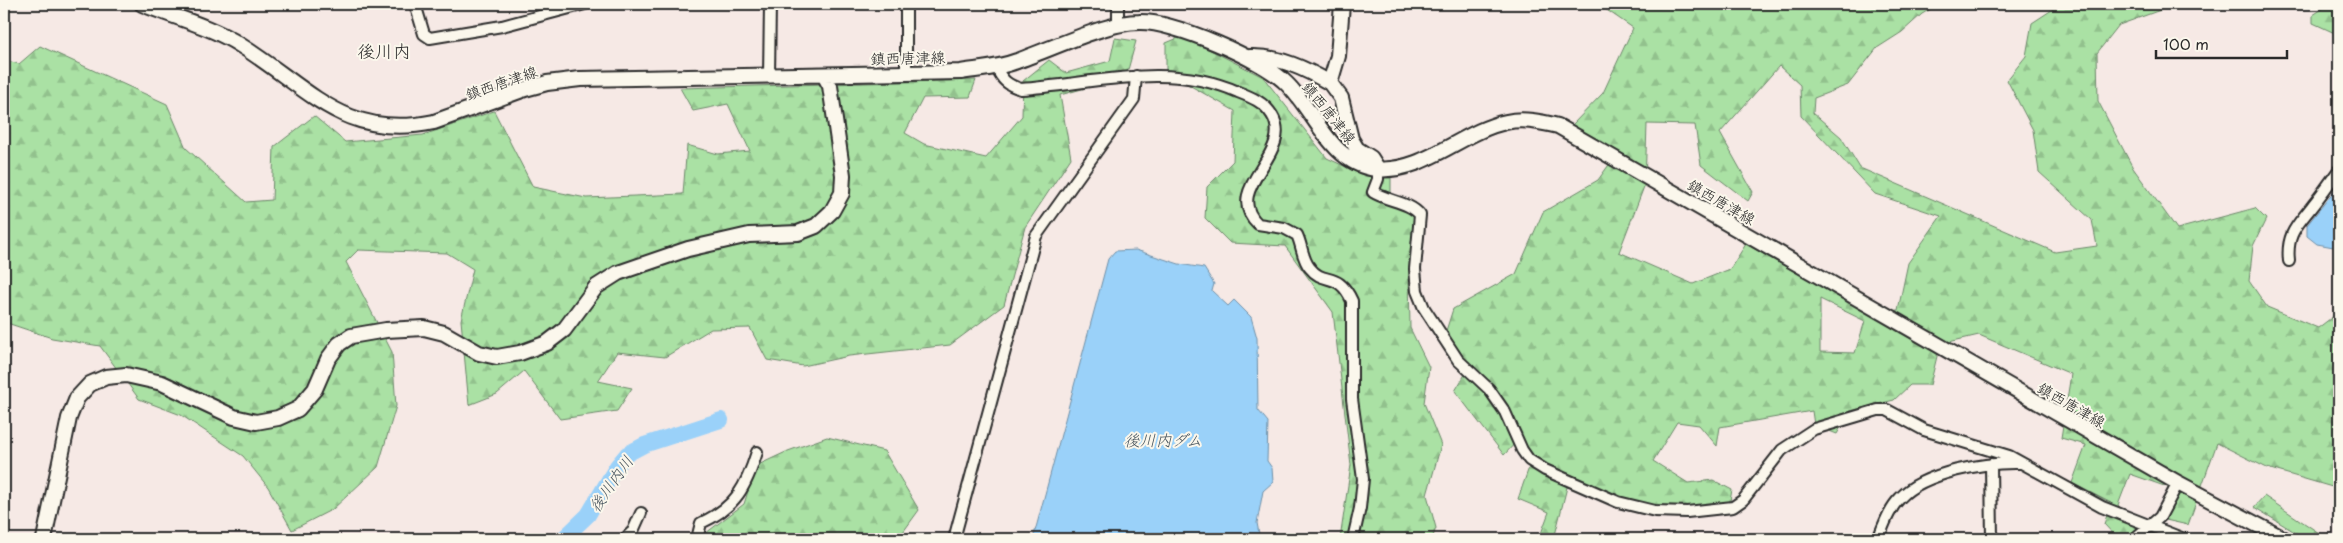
<svg xmlns="http://www.w3.org/2000/svg" width="2343" height="543" font-family="'Playpen Sans','Klee One',sans-serif">
<defs>
<pattern id="forest-firs" width="22" height="20" patternUnits="userSpaceOnUse" patternTransform="scale(1.25)"><rect width="22" height="20" fill="#aae1a4"/><path d="M5 1l3.5 6h-7zM16 11l3.5 6h-7z" fill="#92c18d"/></pattern>
</defs>
<rect width="100%" height="100%" fill="#f6e9e5"/>
<filter id="ink" filterUnits="userSpaceOnUse"><feTurbulence type="fractalNoise" baseFrequency=".02" numOctaves="2"/><feDisplacementMap in="SourceGraphic" scale="10" xChannelSelector="R" yChannelSelector="G"/><feConvolveMatrix kernelMatrix="1 2 1 2 8 2 1 2 1" color-interpolation-filters="sRGB"/></filter>
<g filter="url(#ink)">
<path fill="url(#forest-firs)" stroke="#6a8668" fill-rule="evenodd" d="M1598 4H1966L1965 6 1934 7 1922 14 1902 32 1877 48 1848 85 1814 98 1813 113 1841 137 1860 168 2055 252 2097 246 2092 220 2039 172 2033 130 2007 80 2026 56 2032 23 2061 4H2177L2119 25 2097 53 2098 101 2133 168 2177 229 2255 208 2266 219 2253 246 2249 281 2267 307 2318 328 2339 312V489L2267 468 2217 443 2188 525 2161 519 2170 488 2130 474 2118 505 2140 527 2131 539H2118L2104 524 2111 503 2072 483 2086 445 2061 438 2071 374 1979 335 1940 344 1930 385H1910L1894 400 1850 411 1837 434 1814 425 1812 411 1720 427 1717 446 1699 425 1677 422 1653 461 1688 483 1713 480 1732 490 1729 506 1655 505 1567 487 1554 539H1539L1549 512 1518 499 1533 456 1519 439 1504 455 1455 391 1470 366 1445 334 1453 309 1516 274 1543 212 1598 180 1616 155 1572 125 1603 93 1633 28ZM1779 66 1800 85 1801 116 1875 194 1941 216 1908 263 1898 310 1869 313 1746 244 1730 269 1693 284 1619 252 1645 184 1647 124 1695 125 1701 165 1748 201 1753 192 1720 133ZM1820 299 1865 321 1855 353 1820 352Z
M2330 4H2339V35L2313 23V15Z
M1183 36 1263 77 1327 158 1365 176 1391 178V204L1415 214 1409 273 1410 328 1429 367 1424 403 1441 445 1427 495 1436 528 1432 539H1340L1351 465 1333 312 1285 246 1230 243 1205 218 1207 187 1233 161 1235 111 1166 72V43Z
M1115 38 1136 41 1126 77 1060 95 1071 158 1025 227 1004 305 950 345 849 356 803 366 767 360 750 328 711 329 665 357 617 352 598 381 632 388 617 411 560 419 524 371 497 394 469 405 461 320 473 269 447 253 358 250 346 262 392 352 396 406 378 467 333 509 292 530 268 487 243 456 181 415 139 399 100 346 52 338 4 322V60L19 64 40 46 167 104 186 148 246 202 272 200 274 147 314 116 345 142 423 135 494 111 533 187 586 198 683 194 687 145 718 154 750 151 728 104 693 111 680 88 976 80 970 97 923 98 905 133 924 144 986 158 1022 116 1023 81 1049 60 1066 73 1110 61Z
M827 437 884 451 919 510 898 539H704L706 533 744 504 756 466 788 451Z
M2264 496 2328 539H2306L2254 507Z"/>
<path fill="#9ad1f9" stroke="#6e8fa7" d="M2339 185V248L2317 244 2307 236V225Z
M1136 250 1179 264 1204 268 1214 284 1212 291 1228 306 1234 300 1251 317 1257 338 1258 410 1268 422 1267 461 1272 468 1273 482 1263 491 1257 523 1260 539H1033L1108 259 1115 251Z"/>
<g fill="none" stroke-linecap="round" stroke-linejoin="round">
<path stroke="#9ad1f9" stroke-width="16" d="M563 539 588 515 617 466 627 454 644 445 721 420"/>
<g stroke="#2b2b2b" stroke-width="14">
<path id="street" d="M415 4 424 34 430 38 502 26 585 4
M1118 25V4
M996 67C1002 80 1007 85 1021 89 1094 84 1168 61 1238 92 1251 97 1264 102 1272 115 1296 154 1220 188 1258 224L1284 228 1297 235C1302 245 1302 259 1310 268 1324 286 1338 270 1352 301V399L1363 479 1360 508 1353 539
M906 68V4
M769 76 770 4
M1378 169V179L1373 192C1387 201 1410 202 1420 215L1415 269 1417 291 1424 308 1458 360 1489 389 1505 412 1522 450 1529 460 1545 470 1618 502 1655 511 1687 512 1733 507 1743 500 1782 450 1814 429 1878 410H1887L1924 430 2009 456 2102 507 2184 539
M2289 261C2286 233 2298 225 2313 205 2322 194 2330 182 2339 170
M1991 464 1992 539
M625 539 633 531 641 513
M697 539 701 523C736 507 746 487 757 452
M954 539 1036 236 1134 99 1136 76
M1878 539C1884 525 1889 509 1900 498 1924 472 1986 462 2020 463
M2134 539 2160 517 2178 483"/>
</g>
<g stroke="#2b2b2b" stroke-width="18">
<path id="secondary" d="M142 4C174 17 210 26 240 45 309 88 345 141 434 122L525 89 547 83 580 79 961 72C980 69 999 68 1017 61 1049 50 1107 22 1139 22 1173 21 1262 59 1286 83 1316 112 1330 163 1376 169 1423 174 1462 131 1506 122 1524 118 1541 122 1558 126L2178 483 2284 539
M1342 4 1338 56 1330 83 1341 98 1351 139 1357 149 1371 158 1378 169
M1250 57C1279 56 1306 69 1330 83
M44 539 69 418 77 398 90 384 106 377 126 375 162 383 234 417 256 422 278 418 298 409 315 389 328 359 339 344 351 336 386 330 424 328 444 333 479 353 497 357 520 353 547 343 564 330 596 287 618 273 688 249 749 235 798 233 816 226 832 211 842 193 843 175 830 86 824 75"/>
</g>
<use href="#street" stroke="#fbf7ec" stroke-width="10"/>
<use href="#secondary" stroke="#fbf7ec" stroke-width="14"/>
</g>
</g>
<g text-anchor="middle" dominant-baseline="central" stroke-width="4" stroke-linejoin="round" paint-order="stroke">
<g font-size="15" fill="#2b2b2b" stroke="#fbf7ec">
<text transform="translate(908 57) rotate(-1)">鎮西唐津線</text>
<text transform="translate(501 82) rotate(-19)">鎮西唐津線</text>
<text transform="translate(1330 112) rotate(51)">鎮西唐津線</text>
<text transform="translate(1722 201) rotate(30)">鎮西唐津線</text>
<text transform="translate(2072 404) rotate(30)">鎮西唐津線</text>
</g>
<g font-size="16" font-style="italic" fill="#47545e" stroke="#fbf7ec">
<text x="1163" y="439">後川内ダム</text>
<text transform="translate(610 483) rotate(-55)">後川内川</text>
</g>
<g font-size="18" fill="#2b2b2b" stroke="#fbf7ec">
<text x="384" y="50">後川内</text>
</g>
</g>
<rect width="2343" height="543" fill="none" stroke="#fbf7ec" stroke-width="20"/>
<rect x="10" y="10" width="2323" height="523" fill="none" stroke="#2b2b2b" stroke-width="2" filter="url(#ink)"/>
<path d="M2156 50v8h131v-8" fill="none" stroke="#2b2b2b" stroke-width="2.5"/>
<text x="2163" y="50" font-size="15" fill="#2b2b2b" stroke="#fbf7ec" stroke-width="4" paint-order="stroke">100 m</text>
</svg>
